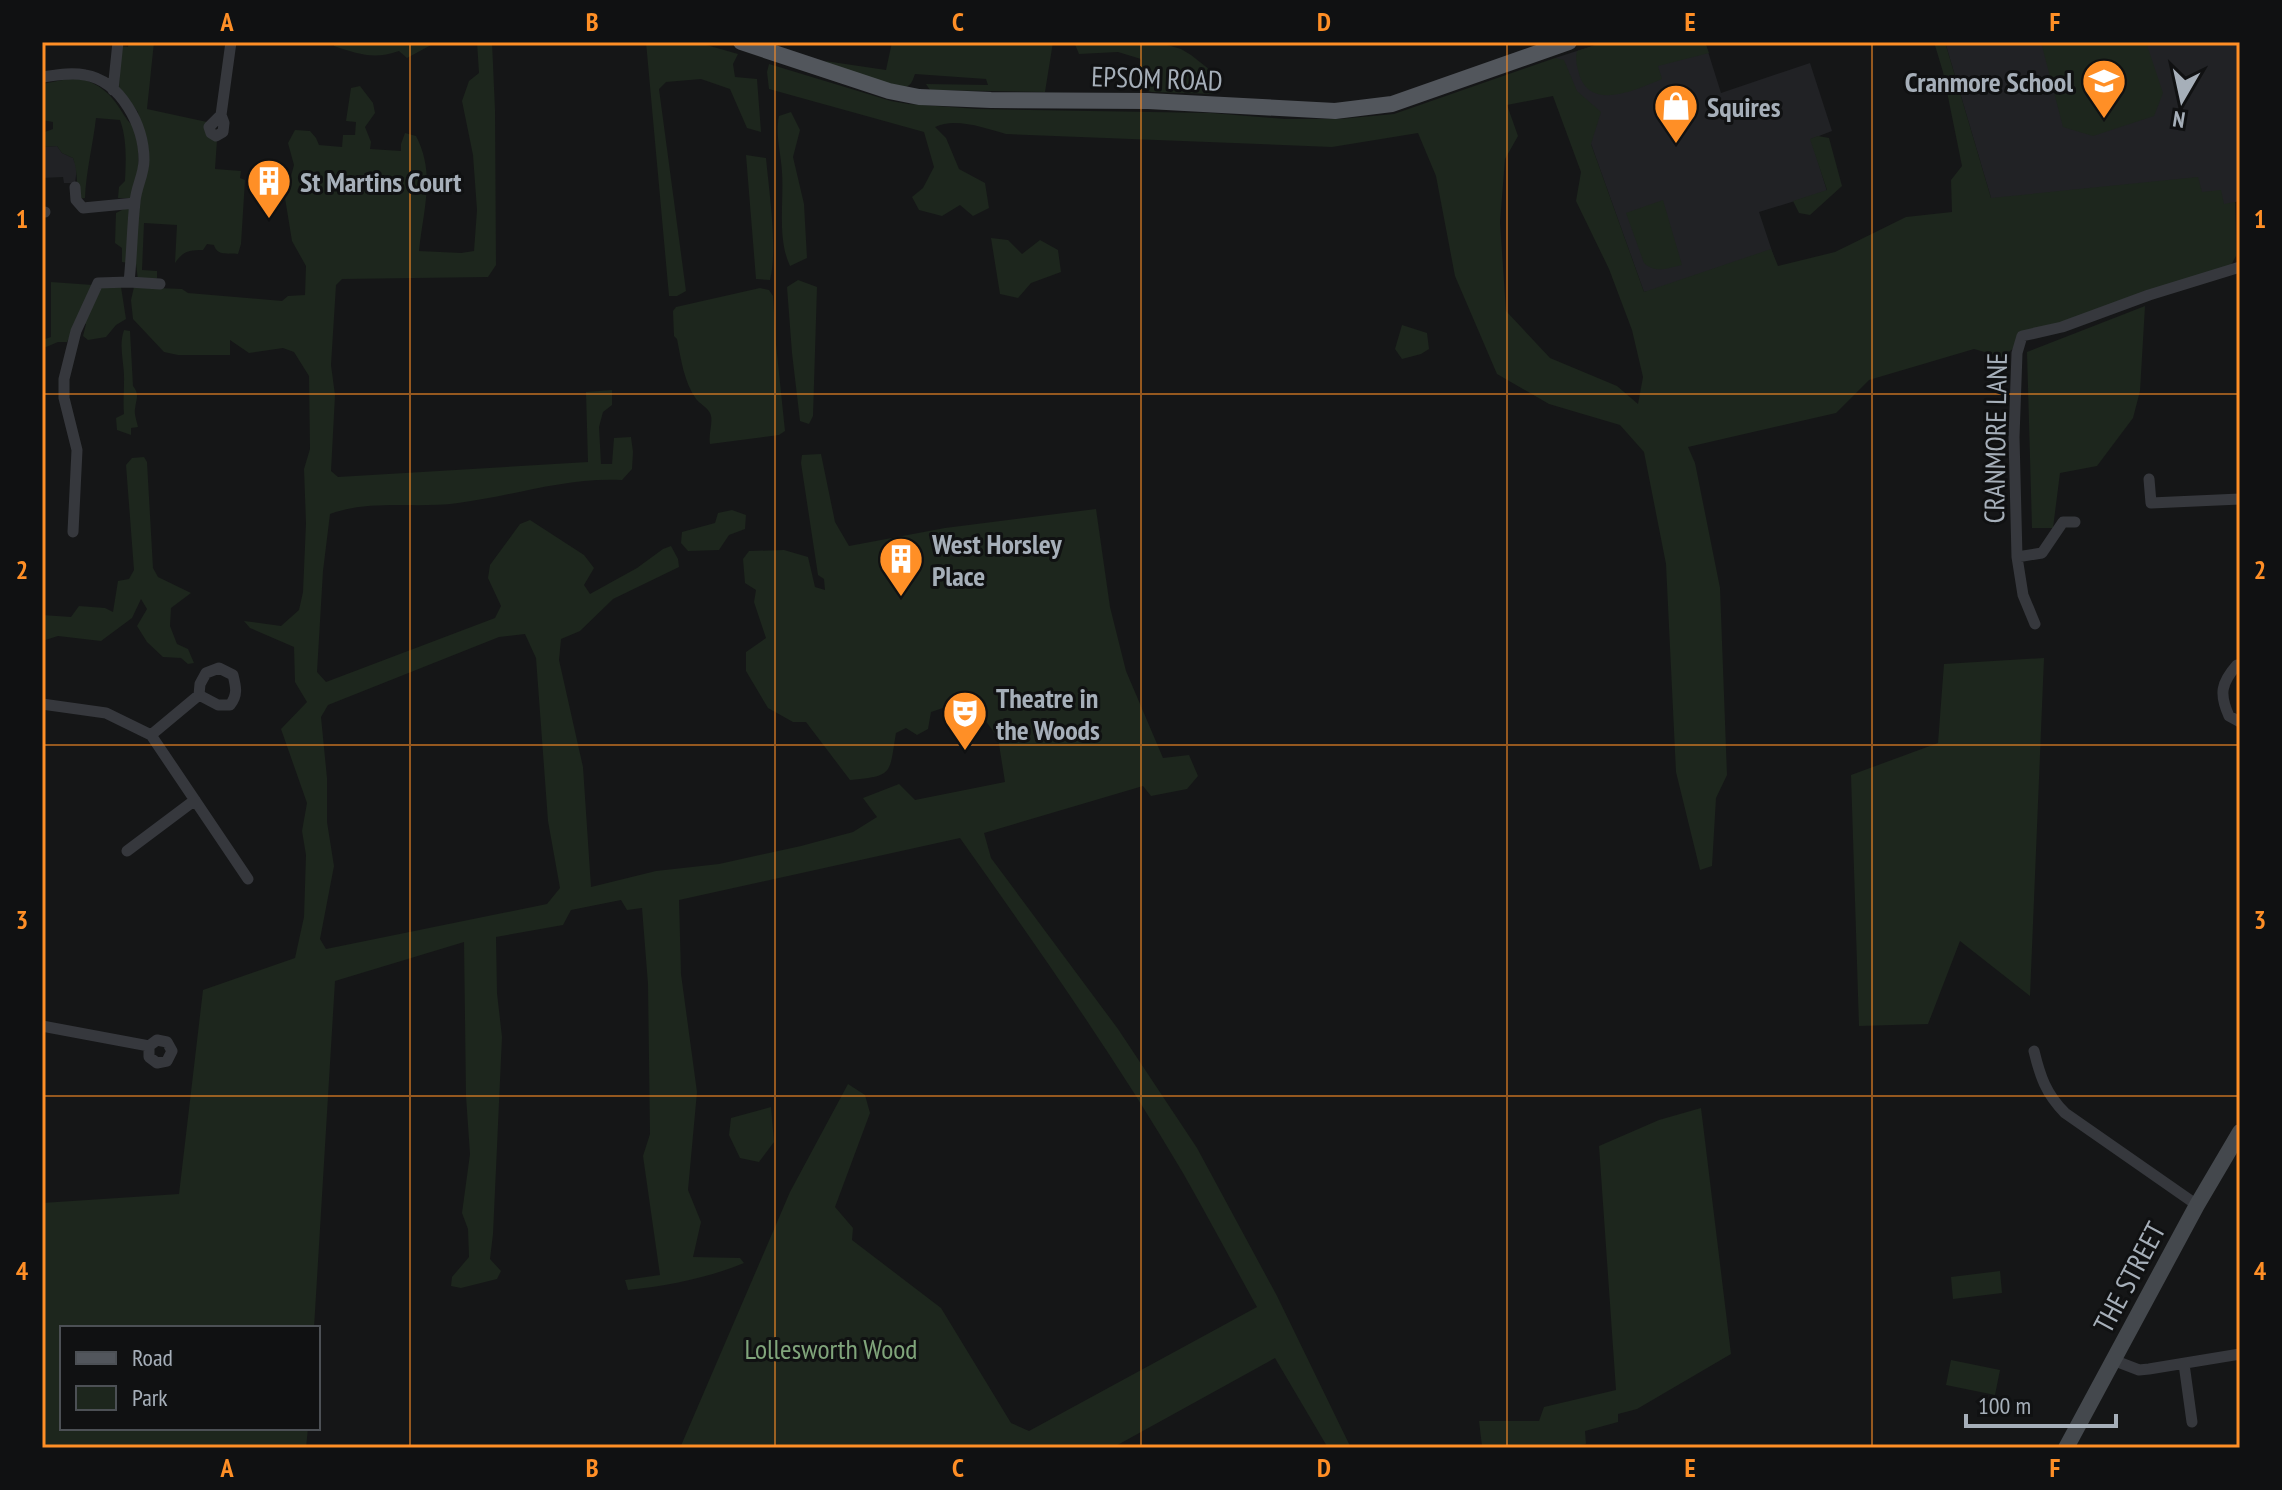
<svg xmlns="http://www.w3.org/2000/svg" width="2282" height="1490" font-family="'PT Sans Narrow',sans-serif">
<rect width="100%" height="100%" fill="#151617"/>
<path fill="#212225" d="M1605 42H1705L1721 93 1810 63 1832 131 1811 139 1827 191 1759 212 1777 266 1644 292 1591 144 1555 58Z
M1945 42H2240V201L2235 202 2236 256 1991 198Z
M57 146 62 153 73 158 77 168 75 183H64L63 177 42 178V147Z"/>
<path fill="#1d261d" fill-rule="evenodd" d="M129 42H154L147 109 207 122 217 140 215 169 241 171 240 178 245 180 241 244 238 254C228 253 217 256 214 245L207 244 203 250C189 250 183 251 175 263L177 225 144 223 142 270 157 271V278L154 281 138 280 136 264 122 262V248L115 243 116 213 140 201 138 112 119 88 120 46 128 47Z
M333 42H431V45L407 58 399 51C373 60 359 54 334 46Z
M477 42H492L495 110 496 265 488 277 342 279 336 285 331 365 335 395 331 471 338 477 588 462 586 392 612 390V405L603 412 599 427 601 464H612L614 438 631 437 633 452 632 469 622 480C566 477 513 496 458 503 416 509 371 499 330 514L323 571 317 672 326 682 495 618 501 606 488 578 490 565 520 524 530 520 584 555 594 568 584 585 590 594 637 568 663 549 671 546 678 559 679 567 613 599 580 631 561 639 559 660 583 767 591 887 656 871 719 864 801 846 853 832 877 817 863 798 899 784 915 800 1005 782 998 738 975 706 964 701 931 712 928 729 917 735 906 728 896 733C889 774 894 776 850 780L806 722H793L768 708 746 671V652L766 638 754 602 756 590 745 583 743 559 749 551 784 550 808 557 815 587 825 590 824 579 818 575 801 463 802 455 821 454 835 522 849 546 945 528 1096 509 1110 607 1126 671 1163 758 1189 755 1198 776 1187 789 1151 796 1143 786 984 833 991 858 1118 1029 1197 1148 1277 1296 1351 1448H1328L1275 1358 1112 1448H680L790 1192 848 1084 865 1095 870 1113 835 1207 853 1228 852 1240 941 1308 1011 1423 1029 1431 1257 1307C1232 1262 1208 1217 1183 1173 1115 1057 1037 947 960 838L679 900 681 974 697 1092 688 1190 701 1222 693 1257 740 1258 744 1263C708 1278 667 1286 628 1290L625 1280 660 1275 643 1156 650 1134 648 984 642 908 627 910 621 900 571 910 563 925 496 937 497 993 502 1037 493 1234 490 1259 501 1271 497 1279 461 1288 451 1286 452 1277 469 1257 468 1229 462 1213 470 1154 466 1096 464 942 335 981 314 1328H62V1428H308L306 1448H42V1203L179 1194 203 990 295 958 304 917 306 855 302 831 307 803 281 729 307 702 295 682 294 647 250 628 244 621 281 626 299 610 303 592 306 523 304 469 310 449 309 376 294 352 283 348 249 353 230 340V355H178L164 352 133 319 131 300 134 287 182 289 188 293 282 301 288 296 305 295 306 266 292 241 285 198 294 165 288 143 295 130 310 131 316 138 319 145 342 147 343 135H355L356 122 346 121 351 88 360 86 373 103 375 113 365 127 371 142 370 149 401 151V144L405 133 416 136C436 174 423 210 419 251L461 253 474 251 477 210 473 155 462 101 469 81 479 73ZM525 634 536 658 548 821 560 888 547 904 326 949 320 939 334 866 327 822V778L321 717 328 705 499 637Z
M646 42H696L738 54 733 64 735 77 757 79 761 132 747 128 730 89 701 79 666 82 659 89 686 291 677 296H669Z
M892 42H1053L1045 92 930 90 926 84 988 85 986 79 915 74C912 82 911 87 901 88L852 74 825 61 886 70Z
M1074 42H1142L1144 45 1157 42 1181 49 1191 55 1210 70 1216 90 1213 94 1152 92 1139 89 1141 59 1118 52 1079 54Z
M1605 42H1705L1709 53 1658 66 1662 79C1637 89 1593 111 1580 77 1577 67 1575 61 1577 51Z
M1934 42H1945L1991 198 2198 177 2202 192 2221 190 2224 204 2235 202 2236 256 2229 269 2034 333 2002 357 1974 349 1869 380 1836 413 1688 447 1695 463 1720 588 1727 775 1716 798 1712 866 1700 870 1676 772 1666 564 1644 452 1620 425 1549 404 1497 374 1455 276 1436 176 1418 133 1332 147 1006 134C985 128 955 117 935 127L946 138 959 169 985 183 989 208 973 216 960 205 942 216 919 210 912 197 923 188 934 167 924 132 769 89 767 72 769 64 891 101 908 104 978 109 1211 113 1285 119H1340L1394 114 1555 58 1564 60 1577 91 1601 112 1591 144 1644 292 1771 249 1778 266 1835 252 1906 217 1952 212 1951 180 1962 166 1943 72ZM1553 96 1581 172 1576 201 1609 269 1632 330 1643 377 1638 404 1617 386 1550 358 1506 311 1500 222 1505 159 1518 136 1507 105Z
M2041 42H2146L2163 93 2154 116 2093 136 2063 127Z
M73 78C96 80 111 93 122 112 126 118 128 122 135 127 140 152 141 174 130 198H118L119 187 125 181C126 160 127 139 120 120L96 118C93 145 86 171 85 198L79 199C76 184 78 171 73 158L62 153 57 146 42 147V133L53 129V122L42 120V84Z
M791 112 800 130 793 157 804 204 807 258 790 266C777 238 784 202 782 172 781 153 775 135 779 116Z
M1818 136 1829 138 1842 186 1810 215 1799 213 1793 201 1827 190 1810 139Z
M746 155 766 158C769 191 778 249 770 280L756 279Z
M1663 200 1682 265C1667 268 1656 274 1644 263L1626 213Z
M991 238 1008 240 1022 254 1040 240 1058 250 1061 272 1031 283 1018 298 1000 294Z
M798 280 817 287 813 416 809 424 800 421 792 353 787 287Z
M51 282 121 287 126 319 116 325 106 337 88 340 83 336 86 324 77 322 67 342H58L46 347 42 346V340L51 337Z
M760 288 769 290 773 296 776 344 785 431 779 435 710 444C708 434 714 421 710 413 707 407 700 404 696 399 684 382 681 359 677 339L674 336 673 311 676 307Z
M2145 306 2140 391 2133 418 2097 466 2060 473 2053 528H2032L2027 352Z
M1402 325 1427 333 1429 349 1421 354 1402 359 1395 349Z
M124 330 130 331 133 386C140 395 136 399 135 409 134 414 137 422 138 427L131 428V435L117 430 116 418 124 414C123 403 124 393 124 382 125 364 118 347 124 330Z
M144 457 147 462 153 568 158 577 191 593 171 608 170 626 177 644 188 649 194 663 188 664 181 658 163 657 147 642 137 626 147 609 141 599 132 618 101 641 58 636 42 641V615L71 617 79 606 105 608 113 612 118 581 129 579 134 570 126 465 132 458Z
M732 510 746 515 745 529 729 535 719 550 688 551 681 543 682 532 715 523 718 513Z
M2044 658 2030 996 1960 941 1928 1024 1859 1026 1851 775 1938 743 1944 664Z
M771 1107 774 1142 759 1162 740 1158 729 1135 731 1118Z
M1701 1108 1731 1354 1637 1409 1618 1414V1422L1585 1431 1586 1444 1563 1448H1479L1482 1446 1479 1421H1539L1544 1407 1616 1390 1599 1146 1659 1120Z
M2000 1271 2002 1293 1953 1299 1951 1277Z
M1951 1360 2000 1370 1995 1395 1946 1385Z"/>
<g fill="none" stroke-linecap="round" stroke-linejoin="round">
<path stroke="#36383d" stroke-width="11" d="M42 77C56 75 71 72 85 75 121 81 144 126 144 160 144 175 136 187 135 202 132 228 132 255 129 282
M113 90 118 42
M221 115 209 127 211 133 216 136 223 132 224 123 221 115 231 42
M75 187 76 200 83 208 135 203
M42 212H45
M2149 479 2151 503 2240 499
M73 532 77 450 64 398V379L76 331 98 283 129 282 160 284
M2017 557 2042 553 2063 522H2075
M2035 624 2023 595 2017 557 2014 437 2017 353 2022 336 2062 327 2149 295 2240 267
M2240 665H2237C2221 683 2219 694 2229 716L2240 722
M42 704 106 713 151 735 248 879
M151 735 199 695 218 705H230C238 695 236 687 233 675L219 668 206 673 200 684 199 695
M127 851 195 800
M42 1026 149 1046
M157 1040 167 1042 172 1051 167 1061 157 1063 149 1057V1046Z
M2034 1051C2040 1076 2046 1094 2065 1113L2197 1205
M2113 1360 2139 1370 2149 1369 2240 1354
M2184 1364 2192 1422"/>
<path stroke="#44484d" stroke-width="16" d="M2066 1448 2197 1205 2240 1132"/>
<path stroke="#52565c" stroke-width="16" d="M741 42 889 91 919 97 991 100 1148 101 1335 111 1392 104 1569 42"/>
</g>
<path fill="none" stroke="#ff8f26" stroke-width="2" stroke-opacity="0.55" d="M410 42V1448M775 42V1448M1141 42V1448M1507 42V1448M1872 42V1448M42 394H2240M42 745H2240M42 1096H2240"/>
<defs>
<g id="school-pin" transform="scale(2.3)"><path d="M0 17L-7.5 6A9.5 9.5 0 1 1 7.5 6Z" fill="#ff8f26" stroke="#101112"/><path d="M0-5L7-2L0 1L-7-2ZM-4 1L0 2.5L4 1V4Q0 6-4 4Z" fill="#fff"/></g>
<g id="shop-pin" transform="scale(2.3)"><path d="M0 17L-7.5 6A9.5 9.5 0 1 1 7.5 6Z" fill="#ff8f26" stroke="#101112"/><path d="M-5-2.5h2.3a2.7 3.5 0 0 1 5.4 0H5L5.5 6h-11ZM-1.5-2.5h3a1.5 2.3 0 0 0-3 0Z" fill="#fff"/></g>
<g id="building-pin" transform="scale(2.3)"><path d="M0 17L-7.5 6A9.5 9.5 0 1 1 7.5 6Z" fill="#ff8f26" stroke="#101112"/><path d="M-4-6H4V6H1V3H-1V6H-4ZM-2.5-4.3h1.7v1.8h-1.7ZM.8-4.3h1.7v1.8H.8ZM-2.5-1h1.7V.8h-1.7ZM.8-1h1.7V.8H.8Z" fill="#fff"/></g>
<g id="theatre-pin" transform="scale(2.3)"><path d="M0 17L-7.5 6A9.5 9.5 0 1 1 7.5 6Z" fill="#ff8f26" stroke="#101112"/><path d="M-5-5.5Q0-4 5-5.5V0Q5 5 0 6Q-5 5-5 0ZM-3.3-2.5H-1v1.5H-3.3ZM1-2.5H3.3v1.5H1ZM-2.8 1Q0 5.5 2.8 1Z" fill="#fff"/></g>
</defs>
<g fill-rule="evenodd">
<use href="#school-pin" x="2104" y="81"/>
<use href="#shop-pin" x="1676" y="106"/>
<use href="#building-pin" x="269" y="181"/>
<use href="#building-pin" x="901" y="559"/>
<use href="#theatre-pin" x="965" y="713"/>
</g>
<g text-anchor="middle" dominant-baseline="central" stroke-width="6" stroke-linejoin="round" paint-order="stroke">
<g font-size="28" fill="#a6afb9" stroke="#101112">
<text transform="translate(1157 78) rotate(2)">EPSOM ROAD</text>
<text transform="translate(1995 438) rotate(-89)">CRANMORE LANE</text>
<text transform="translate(2129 1277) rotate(-62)">THE STREET</text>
</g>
<g font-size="28" font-weight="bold" fill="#a6afb9" stroke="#101112" text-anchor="start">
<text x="2073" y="81" text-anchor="end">Cranmore School</text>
<text x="1707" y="106">Squires</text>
<text x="300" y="181">St Martins Court</text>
<text x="932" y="543">West Horsley<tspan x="932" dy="32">Place</tspan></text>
<text x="996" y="697">Theatre in<tspan x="996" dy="32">the Woods</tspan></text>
</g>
<g font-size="28" fill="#80a57b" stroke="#101112">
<text x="831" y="1348">Lollesworth Wood</text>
</g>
</g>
<rect width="2282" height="1490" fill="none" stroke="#101112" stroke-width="88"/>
<rect x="60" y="1326" width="260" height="104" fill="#101112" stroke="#4c5055" stroke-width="2"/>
<rect x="76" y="1352" width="40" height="12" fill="#52565c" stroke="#4c5055" stroke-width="2"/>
<text x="132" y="1366" font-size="24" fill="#a6afb9">Road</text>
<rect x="76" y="1386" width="40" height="24" fill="#1d261d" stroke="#4c5055" stroke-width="2"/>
<text x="132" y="1406" font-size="24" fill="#a6afb9">Park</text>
<g transform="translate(2182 100) rotate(189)" stroke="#101112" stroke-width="6" paint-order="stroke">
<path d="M0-6L14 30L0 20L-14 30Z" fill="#a6afb9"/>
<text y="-12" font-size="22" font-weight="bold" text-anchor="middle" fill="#a6afb9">N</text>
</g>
<path d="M1966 1414v12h150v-12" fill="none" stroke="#a6afb9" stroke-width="4"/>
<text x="1978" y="1414" font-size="24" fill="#a6afb9" stroke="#101112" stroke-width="6" paint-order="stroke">100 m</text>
<rect x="44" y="44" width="2194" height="1402" fill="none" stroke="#ff8f26" stroke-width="3"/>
<g font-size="26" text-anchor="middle" font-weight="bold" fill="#ff8f26">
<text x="227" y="31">A</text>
<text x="592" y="31">B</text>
<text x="958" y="31">C</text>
<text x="1324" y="31">D</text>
<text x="1690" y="31">E</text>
<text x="2055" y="31">F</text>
<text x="22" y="228">1</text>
<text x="2260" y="228">1</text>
<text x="22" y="579">2</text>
<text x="2260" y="579">2</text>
<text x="22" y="929">3</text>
<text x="2260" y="929">3</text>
<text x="22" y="1280">4</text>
<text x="2260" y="1280">4</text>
<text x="227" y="1477">A</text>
<text x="592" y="1477">B</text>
<text x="958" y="1477">C</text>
<text x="1324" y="1477">D</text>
<text x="1690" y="1477">E</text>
<text x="2055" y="1477">F</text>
</g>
</svg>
